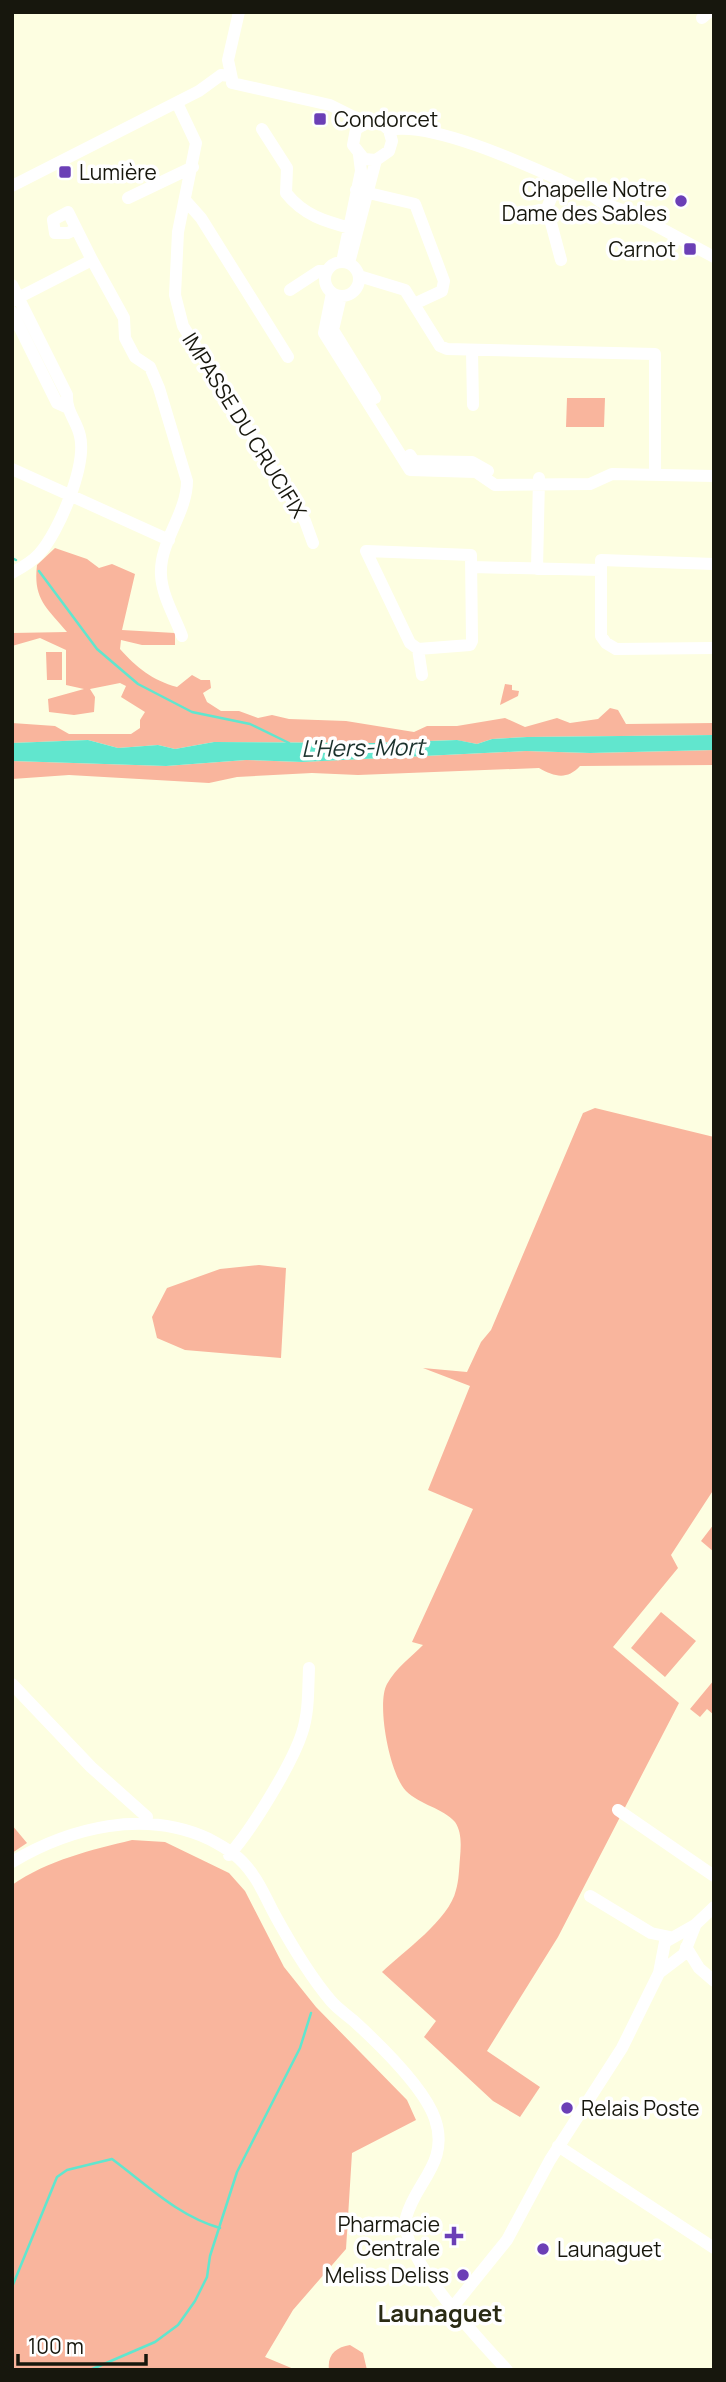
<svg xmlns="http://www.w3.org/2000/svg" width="726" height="2382" font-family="Manrope,sans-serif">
<rect width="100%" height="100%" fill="#fdfee1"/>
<path fill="#f9b59d" d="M567 398H605L604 427H566Z
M55 548 87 559 99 568 112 564 135 574 122 630 175 633V645H142L121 640 120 649C137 668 152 680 177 687L192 675 201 680H210L211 688 203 693 207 702 221 711H239L258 718 272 715 289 719 346 721 414 732 427 726H457L505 718 525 727 557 718 570 723 598 719 610 708 618 710 626 724 714 723V735L527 737 492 739 477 744 456 740 374 743 214 742 175 749 158 745 118 748 88 740 12 743V723L55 726 69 734H131L140 728V720L145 712 121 697 126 686 120 683 90 689 95 697 94 712 74 715 49 712 48 699 84 689 66 685V650L40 638 12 646V633L67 632C46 607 33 599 37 565Z
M46 652H62V680H47Z
M505 684 512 685V690L519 691 518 696 500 705Z
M714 750V765L580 766C567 780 555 777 539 768L358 775 312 773 237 777 209 783 69 775 12 779V761L166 766 246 760 302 762 526 751 590 753Z
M595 1108 714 1137V1489L671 1555 678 1568 613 1647 679 1703 558 1937 487 2051 540 2087 520 2117 493 2101 424 2037 436 2021 382 1972C404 1951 449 1920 456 1890 459 1880 459 1869 460 1858 461 1846 462 1832 455 1822 443 1808 420 1805 406 1791 390 1775 376 1704 387 1684 396 1668 411 1657 423 1645L412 1642 473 1509 428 1490 470 1386 423 1368 467 1372 481 1342 491 1330 583 1113Z
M259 1265 286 1268 281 1358 185 1350 157 1338 152 1317 167 1288 220 1269Z
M714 1524V1552L701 1541Z
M661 1612 696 1641 665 1677 631 1648Z
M714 1680V1715L707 1709 700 1717 690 1709Z
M12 1825 27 1843 12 1853Z
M132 1840 165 1842 229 1873 245 1891 284 1967 316 2007 407 2100 416 2120 352 2153 346 2249 293 2310 265 2357 296 2370H12V1885C48 1860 91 1850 132 1840Z
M350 2345 363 2353 367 2370H329C327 2355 336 2347 350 2345Z"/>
<path fill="#61e6ce" d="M714 735V750L590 753 526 751 302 762 246 760 166 766 12 761V743L88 740 118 748 158 745 175 749 214 742 374 743 457 740 477 744 492 739 527 737Z"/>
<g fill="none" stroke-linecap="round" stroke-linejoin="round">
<path stroke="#61e6ce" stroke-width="2.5" d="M12 558 16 560
M39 571 97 649 138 684 192 712 250 724 289 743
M12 2287 57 2177 67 2170 112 2159C147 2185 178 2216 220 2228
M90 2370 155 2342 178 2325 195 2301 207 2277 210 2256 237 2172 300 2048 311 2013"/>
<path stroke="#fff" stroke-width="12" d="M702 18 709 12
M232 79 228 60 239 12
M232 83 330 105 358 119 381 123 389 130 392 141 389 151 376 160 364 159 353 145 356 129 370 121
M177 103 196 143 178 232 175 295 183 326 305 521 313 543
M262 129 287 168 286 193C305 217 328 222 357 230
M389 130C436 120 544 173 589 193L601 202 638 216 714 257
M559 179 547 208 561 260
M12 186 199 91 221 75 230 76
M356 190 415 204 444 281 442 291 414 304
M128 198 193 167
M185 200 201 218 288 357
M516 216 547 208
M76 229 68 233H55L53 220 68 212 92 260
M342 262 361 171 359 155
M325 279a17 17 0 1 1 34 0a17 17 0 1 1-34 0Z
M349 263 376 160
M359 276 405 290 440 346 447 349 655 354V474
M12 285 67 395C66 412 77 421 80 436 87 465 59 532 39 554 32 562 21 568 12 573
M290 290 319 271H327
M332 293 324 333 410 470 476 472 495 485 590 484 612 474 714 476
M341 296 333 330 375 398
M12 301 92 260 124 318 125 338 135 357 150 367 159 388 187 481C187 514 159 542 161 575 162 596 175 617 182 636
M12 312 57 403 66 407
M472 350 473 405
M410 455 414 461 472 462 488 471
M12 469 169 540
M366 551 471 555 472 641 470 645 418 649 410 643Z
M714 564 601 560V636L606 643 616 649 714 648
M472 567 601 570
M537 569 539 478
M418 649 422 675
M12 1684 91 1767 147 1817
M618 1810 714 1876
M229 1855C251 1831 292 1764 302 1733 309 1712 308 1690 309 1668
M12 1862C71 1827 145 1809 209 1839 228 1849 241 1857 253 1875 262 1887 268 1903 276 1917 292 1946 309 1975 331 2001 338 2009 347 2015 355 2022 380 2045 424 2087 435 2119 450 2163 415 2182 406 2218 398 2255 482 2343 507 2370
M590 1896 651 1933 670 1937
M686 1947 699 1968 714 1981
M659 1973 684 1954 695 1926
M558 2146 714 2248
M452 2308 507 2240 550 2160 622 2048 659 1973 665 1942 695 1925 714 1907"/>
</g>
<g fill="#6b3fb6" stroke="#fff" stroke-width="2.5">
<rect x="313" y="112" width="14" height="14" rx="3.5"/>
<rect x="58" y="165" width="14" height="14" rx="3.5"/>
<circle cx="681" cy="201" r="7"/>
<rect x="683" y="242" width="14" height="14" rx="3.5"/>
<circle cx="567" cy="2108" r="7"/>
<path d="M450.5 2225.5h7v7h7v7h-7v7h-7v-7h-7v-7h7z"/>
<circle cx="543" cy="2249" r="7"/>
<circle cx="463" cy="2275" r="7"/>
</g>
<g text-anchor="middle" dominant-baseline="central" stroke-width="7" stroke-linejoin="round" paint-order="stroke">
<g font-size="21" fill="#17170d" stroke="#fff" text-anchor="start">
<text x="334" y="119">Condorcet</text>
<text x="79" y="172">Lumière</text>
<text x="667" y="189" text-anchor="end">Chapelle Notre<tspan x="667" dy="24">Dame des Sables</tspan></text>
<text x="676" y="249" text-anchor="end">Carnot</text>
<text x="581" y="2108">Relais Poste</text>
<text x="440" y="2224" text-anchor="end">Pharmacie<tspan x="440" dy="24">Centrale</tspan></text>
<text x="557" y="2249">Launaguet</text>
<text x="449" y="2275" text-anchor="end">Meliss Deliss</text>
</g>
<g font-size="21" fill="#17170d" stroke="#fff">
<text transform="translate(245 425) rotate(58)">IMPASSE DU CRUCIFIX</text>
</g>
<g font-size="23" font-style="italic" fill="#1b322d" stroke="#fff">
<text transform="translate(363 747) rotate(-1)">L'Hers-Mort</text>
</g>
<g font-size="24" font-weight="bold" fill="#2a2b14" stroke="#fff">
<text x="440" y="2312">Launaguet</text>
</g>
</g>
<rect width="726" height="2382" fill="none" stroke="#17170d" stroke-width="28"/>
<path d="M18 2354v10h128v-10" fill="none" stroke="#17170d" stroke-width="3.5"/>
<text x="28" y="2354" font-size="21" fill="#17170d" stroke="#ffffff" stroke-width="5" paint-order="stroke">100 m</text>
</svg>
